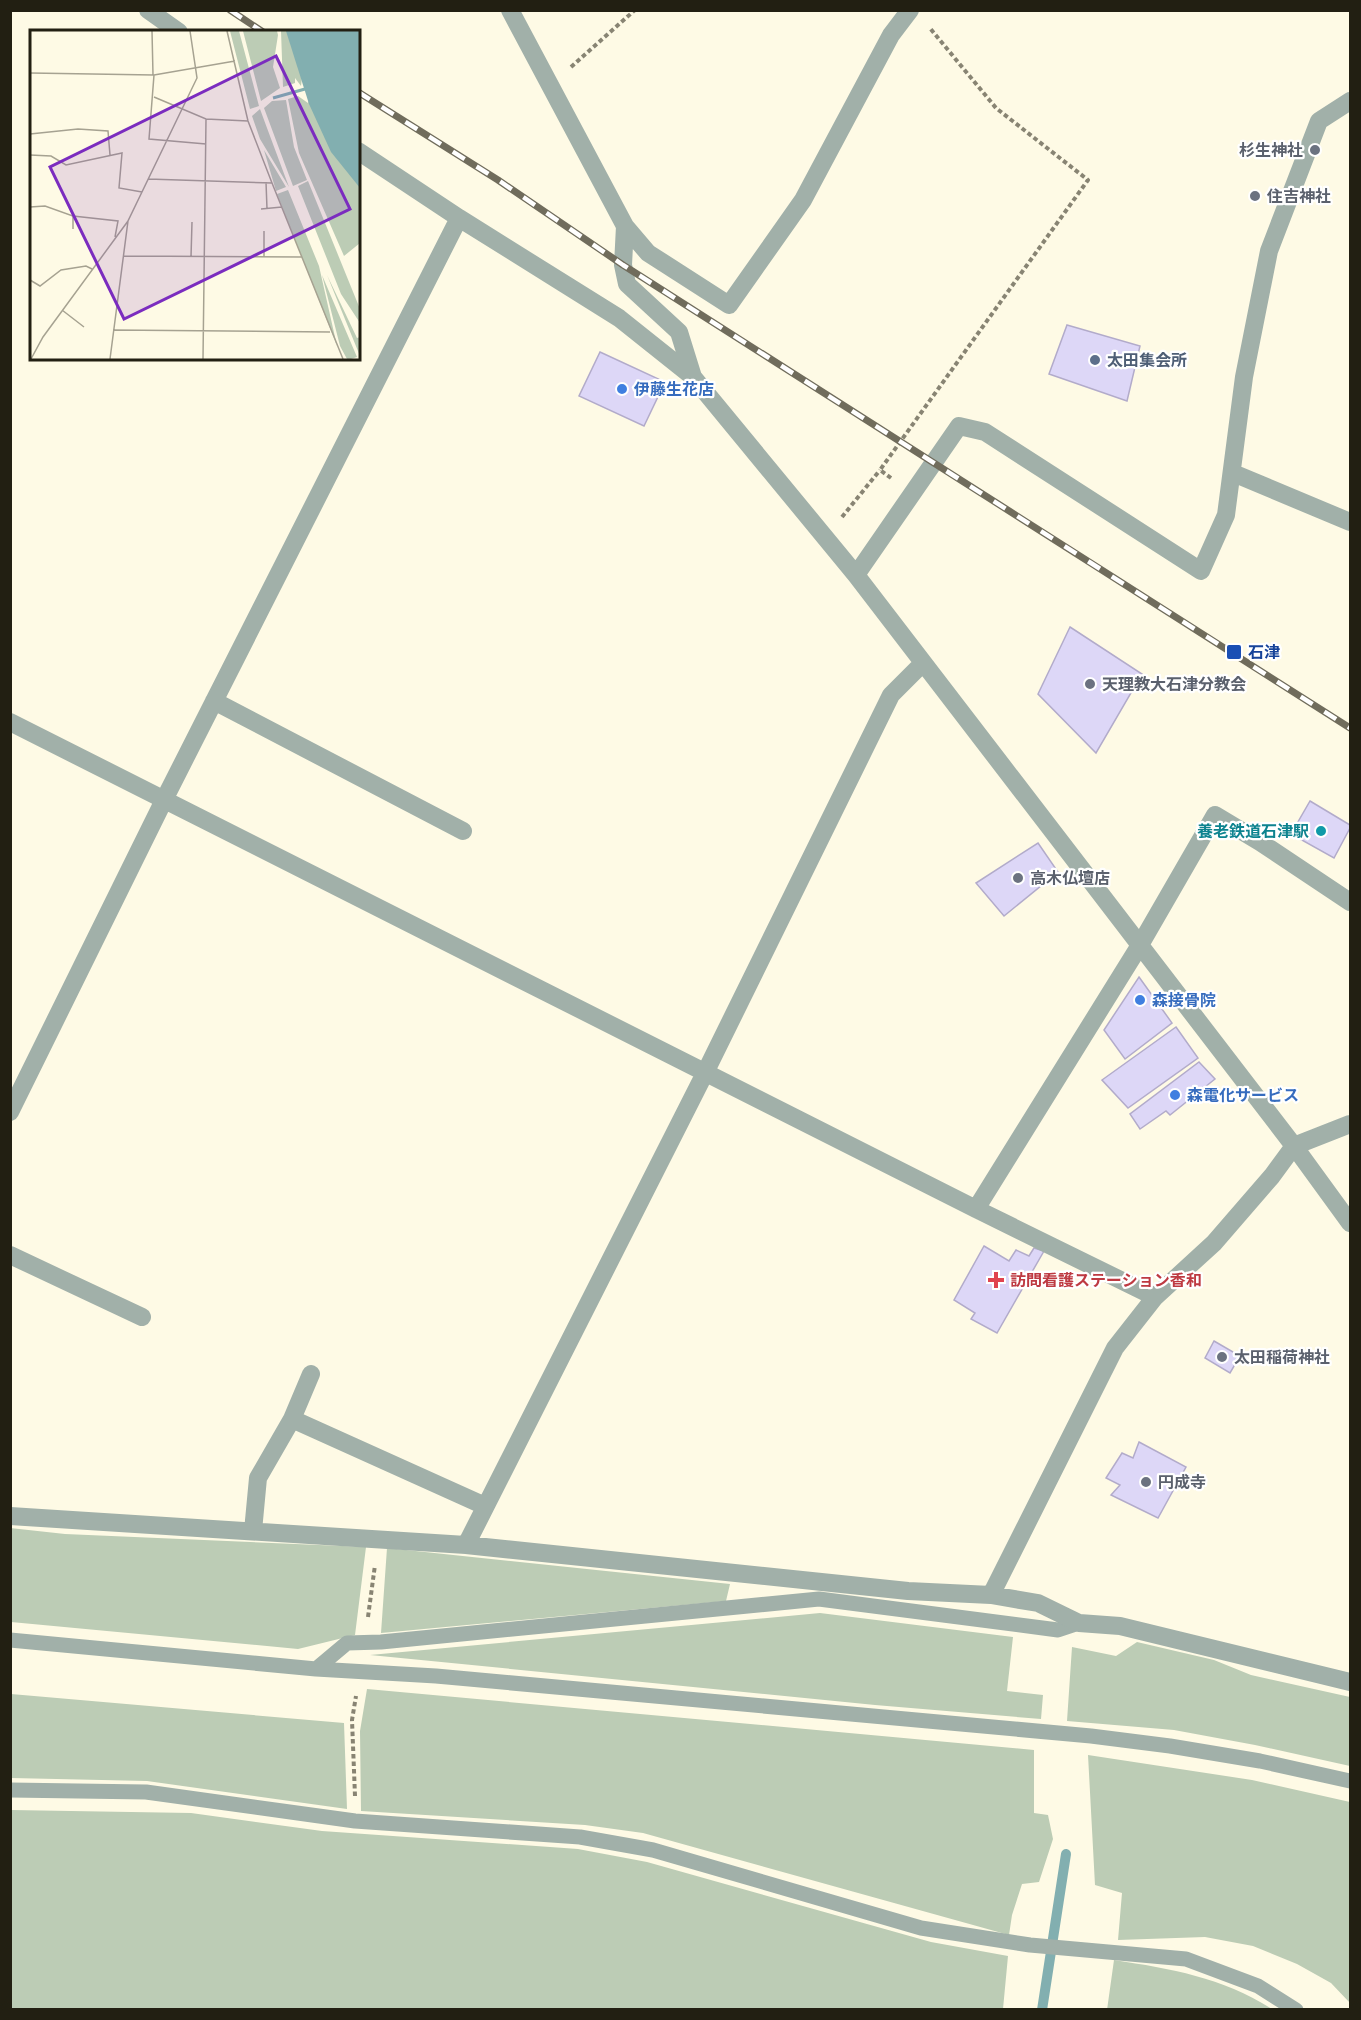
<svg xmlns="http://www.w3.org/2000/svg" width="1361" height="2020" font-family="Merriweather,'Noto Sans JP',serif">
<rect width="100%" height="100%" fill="#fefae5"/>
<path fill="#bcccb5" d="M10 1528 65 1534 366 1547 355 1635 298 1649 11 1622Z
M387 1548 730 1584 726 1601 381 1633Z
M820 1613 1013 1637 1007 1691 1043 1695 1041 1719 875 1705 370 1655Z
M1137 1642 1214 1660 1251 1675 1350 1697V1766L1255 1745 1174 1730 1067 1721 1072 1647 1116 1656Z
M367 1689 1034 1750V1813L1048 1815 1053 1839 1039 1882 1022 1884 1012 1915 1009 1935 643 1833 585 1825 361 1811 360 1731Z
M11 1694 344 1723 347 1809 147 1781 11 1778Z
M1088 1755 1252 1780 1350 1802V2003L1331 1983 1297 1964 1253 1946 1205 1937 1118 1940 1122 1893 1095 1885Z
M11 1810 191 1813 322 1831 578 1849 647 1862 931 1942 1008 1956 1003 2009H11Z
M1114 1960C1172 1969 1221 1977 1272 2009L1107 2010Z"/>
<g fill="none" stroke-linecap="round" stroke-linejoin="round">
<path stroke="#82afb0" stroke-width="10" d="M1042 2010 1066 1854"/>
</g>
<path fill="#ddd7f7" stroke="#b2abca" stroke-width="1.5" d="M1067 325 1140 346 1127 401 1049 374Z
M600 352 665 382 644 426 579 396Z
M1070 627 1142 674 1096 753 1038 694Z
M1310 801 1350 825V828L1334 858 1291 834Z
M1038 843 1058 872 1004 916 976 883Z
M1139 977 1172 1023 1125 1059 1104 1030Z
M1176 1027 1198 1058 1128 1108 1102 1080Z
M1199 1062 1215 1079 1170 1115 1166 1111 1140 1129 1130 1114Z
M984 1246 1009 1261 1016 1250 1029 1256 1034 1248 1044 1251 997 1333 971 1319 975 1313 954 1300Z
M1214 1341 1240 1356 1230 1373 1205 1358Z
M1139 1442 1186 1467 1158 1518 1111 1495 1120 1485 1106 1478 1122 1453 1133 1458Z"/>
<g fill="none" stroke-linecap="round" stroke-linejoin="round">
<path stroke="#888473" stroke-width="4" stroke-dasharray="4.5 3" stroke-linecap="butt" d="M571 67 635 10
M891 478 880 470 1088 180 996 108 929 27
M842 517 880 470
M368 1617 375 1565
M355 1796 352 1720 356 1696"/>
<path stroke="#a1b0a9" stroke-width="15" d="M10 1640 316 1669 436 1676 1091 1736 1170 1746 1260 1761 1350 1781
M316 1669 347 1643 381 1642 819 1599 1058 1630 1079 1623
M10 1790 146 1792 355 1821 580 1837 653 1850 921 1928 1030 1945 1186 1959 1258 1986 1296 2010"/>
<path stroke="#a1b0a9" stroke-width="18" d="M148 10 179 32
M510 10 625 226 623 265 627 284 679 332 693 377
M358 151 459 218 619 318 693 377 856 575 1294 1146 1350 1223
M625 226 648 253 729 305 803 200 891 35 910 10
M1233 473 1350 522
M856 575 959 426 985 432 1201 571 1226 515 1244 377 1269 251 1319 121 1350 101
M214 701 463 831
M10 722 976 1209 1155 1297
M10 1112 165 798 459 218
M976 1209 1140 945 1215 815 1260 842 1350 902
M10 1255 142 1317
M292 1419 485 1506
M10 1516 466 1545 705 1073 891 695 923 663
M253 1531 258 1478 292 1419 311 1374
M466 1545 908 1591 991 1595 1038 1603 1079 1623 1120 1626 1350 1682
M991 1595 1115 1348 1155 1297 1214 1243 1272 1176 1294 1146 1350 1124"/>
<g stroke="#706c5c" stroke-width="7">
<path id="rail" d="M230 10 263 32
M358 92 498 180 623 265 1350 728"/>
</g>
<use href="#rail" stroke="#fff" stroke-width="4.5" stroke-dasharray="14" stroke-linecap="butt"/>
</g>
<g fill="#6b7280" stroke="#fff" stroke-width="2">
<circle cx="1315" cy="150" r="6"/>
<circle cx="1255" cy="196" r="6"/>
<circle cx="1090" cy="684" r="6"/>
<circle cx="1018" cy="878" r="6"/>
<circle cx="1222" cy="1357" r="6"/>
<circle cx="1146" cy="1482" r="6"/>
</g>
<circle fill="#5c6f8a" stroke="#fff" stroke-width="2" cx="1095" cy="360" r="6"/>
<g fill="#3f7fe0" stroke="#fff" stroke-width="2">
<circle cx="622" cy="389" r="6"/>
<circle cx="1140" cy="1000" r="6"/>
<circle cx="1175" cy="1095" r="6"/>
</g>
<rect fill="#1a4fb4" stroke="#fff" stroke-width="2" x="1226" y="644" width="16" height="16" rx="3"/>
<circle fill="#0f9aa8" stroke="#fff" stroke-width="2" cx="1321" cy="831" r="6"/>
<path fill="#e0444e" stroke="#fff" stroke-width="2" d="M993 1271h6v6h6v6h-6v6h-6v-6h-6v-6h6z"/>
<g text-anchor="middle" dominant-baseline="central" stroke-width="4.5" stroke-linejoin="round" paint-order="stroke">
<g font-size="16" font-weight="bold" fill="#5b616d" stroke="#fff" text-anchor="start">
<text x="1303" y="150" text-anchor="end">杉生神社</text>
<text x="1267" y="196">住吉神社</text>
<text x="1102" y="684">天理教大石津分教会</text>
<text x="1030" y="878">高木仏壇店</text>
<text x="1234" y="1357">太田稲荷神社</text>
<text x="1158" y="1482">円成寺</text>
</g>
<g font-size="16" font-weight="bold" fill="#4e5e75" stroke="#fff" text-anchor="start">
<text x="1107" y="360">太田集会所</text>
</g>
<g font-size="16" font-weight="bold" fill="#366cbe" stroke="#fff" text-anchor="start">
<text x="634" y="389">伊藤生花店</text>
<text x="1152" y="1000">森接骨院</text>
<text x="1187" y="1095">森電化サービス</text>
</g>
<g font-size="16" font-weight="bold" fill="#164399" stroke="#fff" text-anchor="start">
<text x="1248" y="652">石津</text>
</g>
<g font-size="16" font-weight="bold" fill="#0d838f" stroke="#fff" text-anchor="end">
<text x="1309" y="831">養老鉄道石津駅</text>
</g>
<g font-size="16" font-weight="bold" fill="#be3a42" stroke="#fff" text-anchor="start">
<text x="1010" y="1280">訪問看護ステーション香和</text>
</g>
</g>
<g transform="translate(30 30)">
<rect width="330" height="330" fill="#fefae5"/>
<path d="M200 1H209L229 76 220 79ZM213 1H247L248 5 243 37 250 58 231 71ZM251 1H260L330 153V213L314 226 269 123 258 69 268 66 278 73 279 68 272 47 271 56 265 48V53L253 57ZM256 70 264 117 277 150 263 156 234 78 242 71ZM230 79 237 98 259 157 230 109 222 86ZM234 120 256 157 246 161ZM278 151 330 279V293L311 264 268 156ZM258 160 289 236 307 316 247 164ZM292 245 327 327 321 329H317L310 316ZM297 245 327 308 330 307V326Z" fill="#bcccb5"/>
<path d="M256 1H330V158L301 122 279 74Z" fill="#82afb0"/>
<path fill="none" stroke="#82afb0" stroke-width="3" d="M243 68 275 59"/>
<path fill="none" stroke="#a6a291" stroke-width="1.5" d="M122 1 123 45M197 1 218 91 242 153M0 43 124 45 205 31M124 45 119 109 176 114M124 67 176 89 218 91M0 104 48 99 78 101 80 125M0 125 21 126 36 135 92 123 89 158 112 162M118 149 242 153 313 329M236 152 237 179M0 177 15 176 43 186V199M231 179 252 177M43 186 88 191 85 207M234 201V227M93 226 272 227M161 227 162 192M0 250 10 256 31 240 56 236 62 239M32 280 54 297M83 300 300 302M1 329 13 307 98 191M80 329 98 191 167 48 160 1M173 329 176 89"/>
<path fill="#7b2cbf" fill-opacity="0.15" stroke="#7b2cbf" stroke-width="3" d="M246 26 320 179 94 289 20 137Z"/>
<rect width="330" height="330" fill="none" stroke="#221f12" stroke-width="3"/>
</g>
<rect width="1361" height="2020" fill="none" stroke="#221f12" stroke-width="24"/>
</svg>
